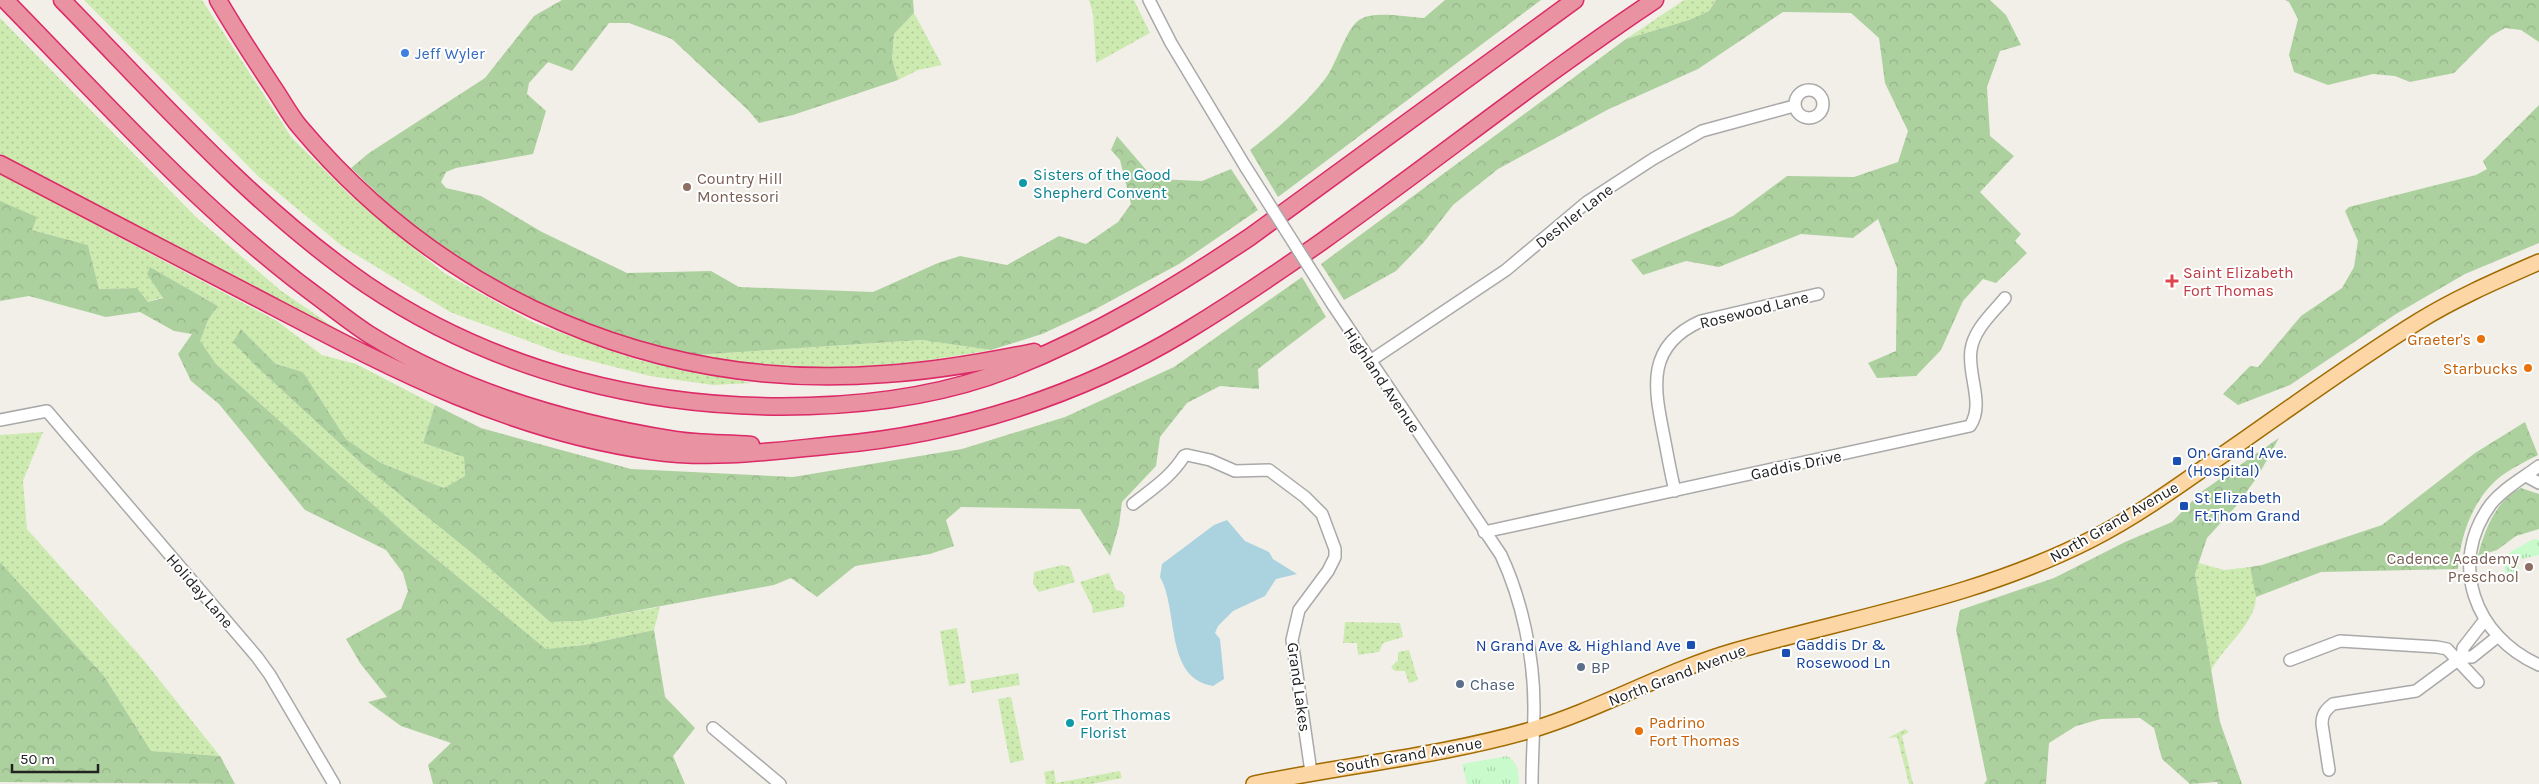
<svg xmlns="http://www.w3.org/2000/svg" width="2539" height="784" font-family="Karla,sans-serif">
<defs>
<pattern id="grass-dots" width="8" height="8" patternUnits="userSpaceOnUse" patternTransform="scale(1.25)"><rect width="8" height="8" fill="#cdebb0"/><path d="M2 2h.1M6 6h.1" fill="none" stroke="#b0c997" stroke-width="1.8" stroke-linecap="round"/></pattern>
<pattern id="forest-crowns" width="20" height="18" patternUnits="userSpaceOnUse" patternTransform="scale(1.25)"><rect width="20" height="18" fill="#add19e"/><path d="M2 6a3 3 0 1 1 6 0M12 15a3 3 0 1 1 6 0" fill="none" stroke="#95b388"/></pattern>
<pattern id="park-tufts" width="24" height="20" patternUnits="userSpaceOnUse" patternTransform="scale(1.25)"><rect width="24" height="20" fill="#c8facc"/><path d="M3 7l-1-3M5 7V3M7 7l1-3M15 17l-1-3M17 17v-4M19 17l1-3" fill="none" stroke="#acd6af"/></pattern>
</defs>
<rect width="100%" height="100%" fill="#f2efe9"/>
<path fill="url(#grass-dots)" d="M84 0H202L292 138 351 196 444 273 534 323 638 360 752 383 713 385 650 376 560 353 450 312 342 246 259 177Z
M1089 0H1134L1150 33 1096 63 1093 14Z
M1684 0H1716L1709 11 1689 20 1626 39Z
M914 13 942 65 918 70 898 80 892 59 894 34Z
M0 18 197 218 280 290 358 344 0 157Z
M0 174 277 321 322 355 356 364 435 405 423 443 464 457 465 476 444 488 381 463 346 439 303 372 276 364 241 329 259 369 362 464 479 559 550 622 581 621 660 607 654 630 584 645 546 649 407 535 216 364 199 341 208 320 218 306 150 267 147 274 163 297 148 302 136 288 99 289 88 245 32 230 0 201Z
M922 340 991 350C962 355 933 360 904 363 835 371 762 367 694 355Z
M43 432 23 481 27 529 142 658 220 756 151 751 104 676 0 562V435Z
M2199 563 2224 570 2250 567C2252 576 2256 588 2256 598 2254 626 2223 646 2211 671L2195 574Z
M1062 565 1070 567 1075 582 1039 592 1033 584 1034 572Z
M1109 573 1116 590 1121 591 1125 596 1124 607 1093 613 1092 606 1080 582Z
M1345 622 1400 623 1403 637 1383 643 1379 652 1358 655 1357 643H1343Z
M957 628 966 683 949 686 940 631Z
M1409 650 1418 680 1409 683 1405 671H1395L1391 667 1398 660V652Z
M1018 673 1020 685 972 693 970 681Z
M1011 697 1024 760 1010 763 998 699Z
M1905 729 1909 732 1902 736 1913 784H1909L1897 737 1888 738Z
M1054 770 1056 783 1120 771 1122 778 1091 784H1046L1044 772Z"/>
<path fill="url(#forest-crowns)" d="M562 0H913L914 13 894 34 892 59 898 80 793 115 759 123 748 110 672 39 629 23H609L572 71 548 62 529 83 527 94 546 111 533 154 456 168 446 172 441 182 446 188 481 196 542 232 627 273 711 271 739 287 873 292 938 263 960 256 1007 265 1059 236 1086 244 1118 222 1131 204 1120 160 1111 150 1117 136 1154 179 1202 181 1231 169 1258 210 1179 264 1092 311 1042 334 991 350 922 340 694 355 620 337 537 303 457 258 404 219 351 168 369 153 485 78 534 16Z
M1445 0H1541L1278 197 1250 150C1277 129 1304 106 1325 79 1336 66 1345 30 1359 20 1373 10 1408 17 1424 18Z
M1716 0H1990L2006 15 2021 45 2000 51 1987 87 1990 136 2014 156 1980 192 2021 234 2015 241 2027 253 1996 283 1983 279 1963 301 1941 350 1916 376 1877 378 1868 363 1896 351 1897 268 1878 219 1853 238 1801 234 1719 267 1686 261 1643 275 1631 260 1733 216 1787 176 1854 177 1898 162 1908 131 1885 83 1879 38 1851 13 1783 12 1698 69 1609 109 1498 169 1453 205 1424 242 1396 271 1344 300 1321 264 1626 39 1689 20 1709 11Z
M2285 0H2539V42L2521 30 2505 28 2491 36 2454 73 2410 82 2395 76 2373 74 2328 85 2294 72 2289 55 2298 19 2289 2Z
M2539 105V243L2465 274 2396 314 2290 385 2238 405 2223 394 2250 366 2258 367 2301 316 2342 288 2354 267 2358 241 2345 211 2349 207 2476 175 2487 169 2483 161Z
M0 201 37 217 32 230 88 245 99 289 137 288 148 302 163 298 147 274 150 267 218 306 208 320 200 341 216 364 407 535 546 649 584 645 654 630 665 697 695 728 673 756 685 784H433L428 765 451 743 401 726 368 702 387 697 360 663 346 639 401 609 408 591 403 573 386 550 305 510 219 404 191 381 178 354 192 334 174 331 140 312 106 317 29 296 0 301Z
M1302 277 1326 317 1258 369 1259 389 1220 386 1187 403 1160 437 1156 466 1122 502 1119 525 1110 556 1080 509 961 507 946 520 954 546 930 554 855 566 817 597 791 578 774 585 581 621 550 622 479 559 362 464 259 369 233 342 241 329 276 364 303 372 346 439 381 463 444 488 465 476 464 457 423 443 435 405 481 428 631 469 793 477 962 449 1065 417 1174 367Z
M2525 422 2538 455C2526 461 2514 467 2504 474 2474 495 2460 535 2458 569L2321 572 2256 597 2250 567 2262 565 2382 525 2475 453Z
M2279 438 2258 476 2237 505 2207 538 2195 574 2220 722 2242 784H2218L2217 782 2190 784 2162 759 2154 728 2140 718 2101 719 2076 726 2049 743 2046 784H1984L1987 780 1956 630 1960 610 2054 578 2125 542 2172 522 2201 492Z
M2521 488 2539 494V529L2516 536 2497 550 2478 556C2484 531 2496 500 2521 488Z
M0 562 104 676 151 751 220 756 235 784 0 782Z"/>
<path fill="url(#park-tufts)" d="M2533 539 2539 540V555L2517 560 2520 574 2506 577C2500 551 2513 552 2533 539Z
M1507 756C1519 762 1518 772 1519 784H1467L1462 764Z"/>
<path fill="#aad3df" d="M1227 520 1245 541 1269 552 1273 559 1297 574 1276 579 1265 596 1233 611 1218 626 1215 633 1220 639 1224 679 1213 686C1164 678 1179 610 1160 577L1162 564 1214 525Z"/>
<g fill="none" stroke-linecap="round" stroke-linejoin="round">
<g stroke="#a9a9a9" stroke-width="14">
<path id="minor" d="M1149 0 1171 43 1245 166
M1795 104a14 14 0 1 1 28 0a14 14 0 1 1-28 0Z
M1333 305 1501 555C1522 600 1534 657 1534 707 1534 733 1532 758 1532 784
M1370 361 1506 270 1587 202 1653 159 1702 131 1794 106
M0 420 47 411 257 657 270 675 334 784
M2539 466C2523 478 2504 488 2491 504 2447 563 2475 637 2539 665
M2526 476 2539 483
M1675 491C1671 475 1668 458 1665 442 1655 391 1643 347 1701 321L1818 294
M1133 504C1152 489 1171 477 1184 456L1187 455 1210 460 1235 471 1269 470 1305 497 1322 514 1335 549V557L1328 571 1299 610 1292 640 1311 772
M1484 532 1970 426C1985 404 1967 374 1971 350 1974 329 1992 314 2005 298
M2462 657H2472L2497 637
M2290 660 2340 641 2437 647 2447 649 2478 682
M713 728 780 784
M2329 770 2322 724C2322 715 2325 710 2333 704L2416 691 2462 657 2463 648 2484 621"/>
</g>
<g stroke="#a06b00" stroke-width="18">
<path id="major" d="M1254 784C1346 765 1441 756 1531 730 1601 709 1665 671 1735 651 1854 617 1978 597 2090 540 2145 512 2193 475 2244 440 2301 400 2359 358 2419 321 2456 298 2498 280 2539 262"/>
</g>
<g stroke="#dc2a67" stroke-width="19">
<path id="highway" d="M5 0C107 104 204 214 322 300 338 312 353 324 370 335 462 392 568 423 675 440 700 444 726 443 751 445
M62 0C159 99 252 206 367 285 498 373 653 411 809 406 878 404 946 394 1010 369 1096 335 1174 288 1250 237L1575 0
M218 0C236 31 255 60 275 90 283 102 290 115 299 126 445 300 658 392 885 374 935 371 985 362 1034 352
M0 164C85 209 170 252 255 297 385 365 503 430 651 451 713 460 773 451 835 445 959 434 1079 396 1185 332 1350 232 1496 106 1655 0"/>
</g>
<use href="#minor" stroke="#fff" stroke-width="11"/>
<use href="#major" stroke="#fcd6a4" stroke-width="15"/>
<use href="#highway" stroke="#e892a2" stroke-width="16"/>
<g stroke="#a9a9a9" stroke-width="14" stroke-linecap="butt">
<path id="minor-bridge" d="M1245 166 1333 305"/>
</g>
<use href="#minor-bridge" stroke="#fff" stroke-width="11"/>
</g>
<circle fill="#3f7fe0" stroke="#fff" stroke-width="2" cx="405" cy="53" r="5"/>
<g fill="#0f9aa8" stroke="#fff" stroke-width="2">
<circle cx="1023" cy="183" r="5"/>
<circle cx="1070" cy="723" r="5"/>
</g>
<g fill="#8d6e63" stroke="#fff" stroke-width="2">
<circle cx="687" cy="187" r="5"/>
<circle cx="2529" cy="567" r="5"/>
</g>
<path fill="#e0444e" stroke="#fff" stroke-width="2" d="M2169.5 273.5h5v5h5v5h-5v5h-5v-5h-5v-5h5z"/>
<g fill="#e8710a" stroke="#fff" stroke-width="2">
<circle cx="2481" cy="339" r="5"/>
<circle cx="2528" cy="368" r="5"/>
<circle cx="1639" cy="731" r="5"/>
</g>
<g fill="#1a4fb4" stroke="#fff" stroke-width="2">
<rect x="2172" y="456" width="10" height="10" rx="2.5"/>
<rect x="2179" y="501" width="10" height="10" rx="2.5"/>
<rect x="1686" y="640" width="10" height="10" rx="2.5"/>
<rect x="1781" y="648" width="10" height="10" rx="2.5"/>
</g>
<g fill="#5c6f8a" stroke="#fff" stroke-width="2">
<circle cx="1581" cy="667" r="5"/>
<circle cx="1460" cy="684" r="5"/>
</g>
<g text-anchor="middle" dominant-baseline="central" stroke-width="4" stroke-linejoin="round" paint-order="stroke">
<g font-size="16" fill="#366cbe" stroke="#fff" text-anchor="start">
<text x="415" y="53">Jeff Wyler</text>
</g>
<g font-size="16" fill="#0d838f" stroke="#fff" text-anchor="start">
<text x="1033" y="174">Sisters of the Good<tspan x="1033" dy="18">Shepherd Convent</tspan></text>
<text x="1080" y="714">Fort Thomas<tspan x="1080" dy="18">Florist</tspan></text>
</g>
<g font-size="16" fill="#785e54" stroke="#fff" text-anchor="start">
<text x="697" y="178">Country Hill<tspan x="697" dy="18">Montessori</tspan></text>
<text x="2519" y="558" text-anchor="end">Cadence Academy<tspan x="2519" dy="18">Preschool</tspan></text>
</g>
<g font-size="16" fill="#222" stroke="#fff">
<text transform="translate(1574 216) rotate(-38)">Deshler Lane</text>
<text transform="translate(1754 310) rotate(-14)">Rosewood Lane</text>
<text transform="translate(1382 380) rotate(56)">Highland Avenue</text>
<text transform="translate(1796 465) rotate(-12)">Gaddis Drive</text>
<text transform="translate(2114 522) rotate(-30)">North Grand Avenue</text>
<text transform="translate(200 591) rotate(49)">Holiday Lane</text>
<text transform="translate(1677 675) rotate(-21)">North Grand Avenue</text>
<text transform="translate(1299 687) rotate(82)">Grand Lakes</text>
<text transform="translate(1409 755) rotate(-10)">South Grand Avenue</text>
</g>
<g font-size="16" fill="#be3a42" stroke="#fff" text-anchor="start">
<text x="2183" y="272">Saint Elizabeth<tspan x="2183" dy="18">Fort Thomas</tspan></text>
</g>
<g font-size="16" fill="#c56008" stroke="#fff" text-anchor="end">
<text x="2471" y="339">Graeter's</text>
<text x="2518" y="368">Starbucks</text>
<text x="1649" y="722" text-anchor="start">Padrino<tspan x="1649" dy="18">Fort Thomas</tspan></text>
</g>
<g font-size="16" fill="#164399" stroke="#fff" text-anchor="start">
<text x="2187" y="452">On Grand Ave.<tspan x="2187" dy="18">(Hospital)</tspan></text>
<text x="2194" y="497">St Elizabeth<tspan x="2194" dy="18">Ft.Thom Grand</tspan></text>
<text x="1796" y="644">Gaddis Dr &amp;<tspan x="1796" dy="18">Rosewood Ln</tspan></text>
<text x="1681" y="645" text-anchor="end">N Grand Ave &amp; Highland Ave</text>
</g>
<g font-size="16" fill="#4e5e75" stroke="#fff" text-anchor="start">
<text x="1591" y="667">BP</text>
<text x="1470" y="684">Chase</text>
</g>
</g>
<path d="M12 764v8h86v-8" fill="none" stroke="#222222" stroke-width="2.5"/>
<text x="20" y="764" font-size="15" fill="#222222" stroke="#ffffff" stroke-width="4" paint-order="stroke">50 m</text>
</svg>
